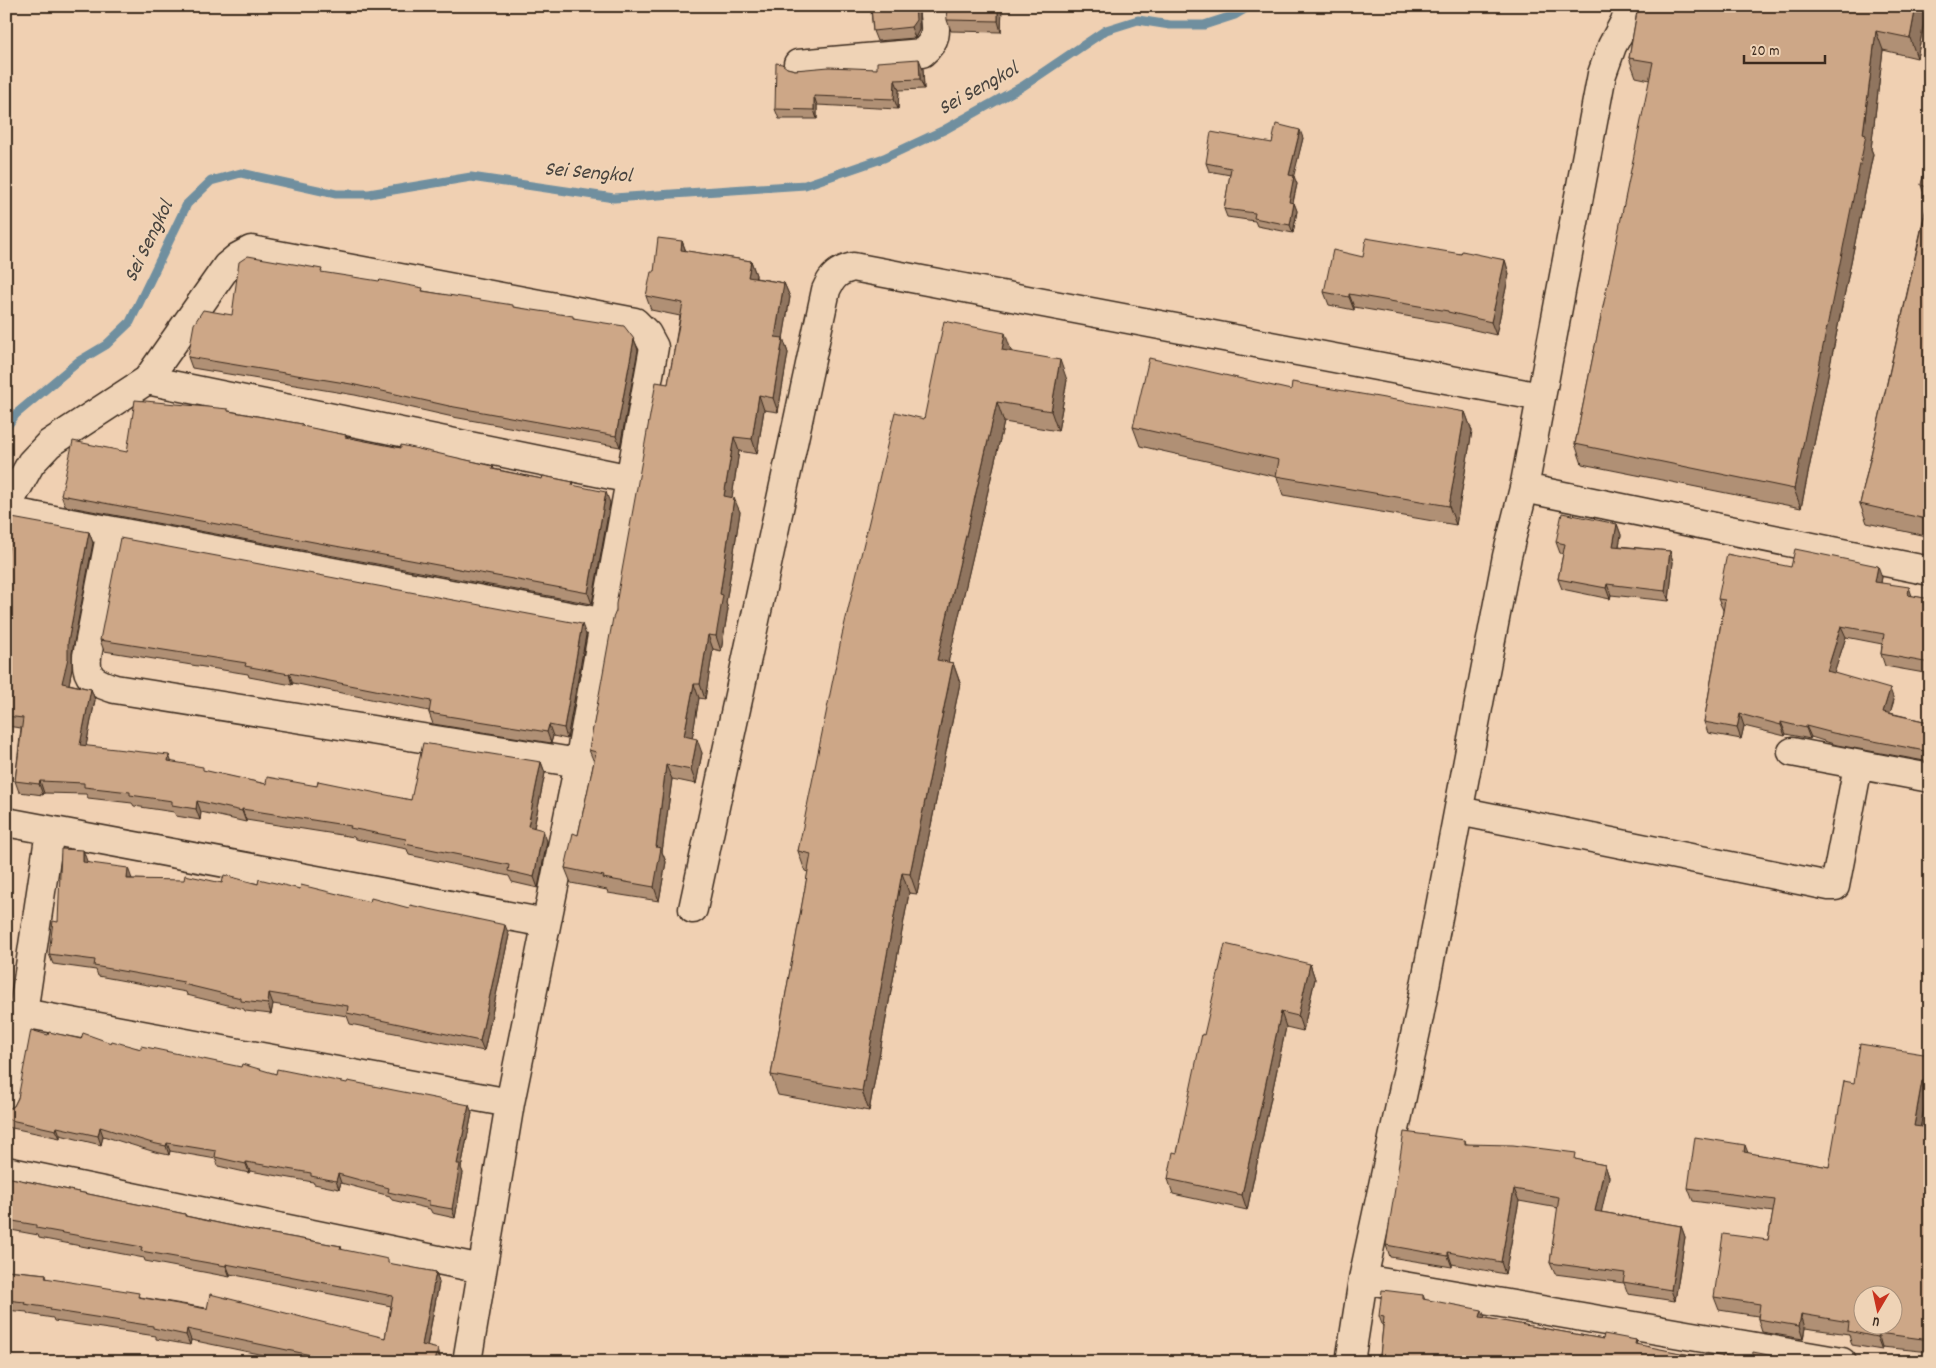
<svg xmlns="http://www.w3.org/2000/svg" width="1936" height="1368" font-family="Dekko,sans-serif">
<rect width="100%" height="100%" fill="#f0d0b2"/>
<filter id="ink" filterUnits="userSpaceOnUse"><feTurbulence type="fractalNoise" baseFrequency=".02" numOctaves="2"/><feDisplacementMap in="SourceGraphic" scale="10" xChannelSelector="R" yChannelSelector="G"/><feConvolveMatrix kernelMatrix="1 2 1 2 8 2 1 2 1" color-interpolation-filters="sRGB"/></filter>
<g filter="url(#ink)">
<g fill="none" stroke-linecap="round" stroke-linejoin="round">
<path stroke="#708f9f" stroke-width="9" d="M6 428 16 414 79 361 106 345 130 322 187 204 211 181 241 173 336 194H369L471 177 614 198 805 185 884 158 944 130 1023 86 1106 30 1138 20 1170 25H1204L1235 15 1250 6"/>
<g stroke="#3b2a1e" stroke-width="31">
<path id="street" d="M798 64 922 53C940 38 935 28 933 6
M147 380 631 479
M1524 488 1930 571
M6 508 31 463 49 444 147 380 227 266 238 257 251 250 635 322 647 334 654 347 579 763 510 1103 467 1362
M6 511 606 623
M111 531 87 656C85 679 94 682 115 689L579 763
M1792 752 1930 778
M1459 811 1829 886H1835L1858 766
M6 822 546 923
M693 909 826 290C832 276 838 271 853 267L1541 397
M23 1013 510 1103
M6 1104 23 1013 50 831
M6 1171 482 1269
M1363 1279 1842 1362
M1350 1362 1363 1279 1419 1017 1507 556 1524 488 1602 74 1612 46 1633 6"/>
</g>
<use href="#street" stroke="#efd3b6" stroke-width="28"/>
</g>
<path fill="#b09074" stroke="#3b2a1e" d="M860 6H919V30L915 38 877 41 873 31 871 11H862Z
M1002 6 1001 32 951 31 947 20Z
M1638 6H1930V13H1926L1917 58 1883 50 1871 149 1873 154 1801 508 1582 464 1575 444 1650 80 1636 77 1629 58Z
M787 68 795 70 923 69 924 89 899 90 898 109 817 105V119H779L775 109Z
M1303 138 1293 176 1297 184 1293 203H1294L1297 211 1293 233 1257 226 1255 221 1227 217 1224 209 1230 175 1209 171 1206 163 1272 143Z
M1930 150V537L1867 523 1860 504 1927 203 1921 185Z
M682 241 686 251 751 261 756 275V278L784 283 790 297 783 338 788 353 778 412 764 410 757 454 739 451 732 497 740 512 726 603 728 609 721 651 713 649 705 699 699 698 692 738 702 753 696 784 672 779 662 852 666 862 659 901 608 893 607 890 571 883 565 868 578 835 594 762 589 750 616 611 668 384 680 316 651 310 646 296 654 272Z
M1461 254 1505 260 1509 274 1496 335 1453 325 1452 324 1354 307V310L1329 305 1324 292 1363 257Z
M323 273 574 318 634 339 638 350 620 447 453 417 355 395 192 368 188 357 232 315Z
M1012 352 1067 380 1058 431 1004 422 948 662 953 663 960 683 917 894 909 893 869 1111 778 1095 771 1075 808 872 805 871 798 851 924 419Z
M1291 390 1465 412 1472 431 1456 525 1283 495 1277 477 1140 446 1133 427Z
M229 411 302 424 303 427 346 435 347 438 493 466 494 469 542 479 573 482 574 486 610 503 592 604 65 506 61 495 127 452Z
M1617 524 1621 535 1619 546 1670 551 1673 562 1669 601 1611 595 1610 599 1562 589 1558 579 1563 554 1560 553 1556 542Z
M10 530 89 532 93 543 72 653V669L69 684 91 689 95 700 86 746 171 762 204 771 266 784 317 786 411 800 541 762 545 773 534 828 547 841 538 888 512 882 509 876 409 855 407 849 355 839 354 837 246 820V822L201 812 200 820 176 816 174 812 134 806 132 803 88 798 86 794 44 793 43 795 19 792 15 781 21 728 6 726V564L11 535Z
M1791 567 1882 577 1881 583 1912 596 1930 599V674L1885 666 1881 654 1882 644 1846 637 1834 673 1894 700 1890 713 1928 722 1930 715V762L1837 745 1811 737 1810 739 1786 734 1785 736 1744 726 1741 739 1708 733 1704 722 1723 611V610L1718 599Z
M586 635 567 739 553 736 551 743 433 724 429 713V711L293 683 292 685 249 677 248 674 104 651 100 640Z
M87 861V862L132 879 222 883 258 884 300 889 509 935 484 1051 350 1024 347 1016 273 1004 271 1014 245 1011 244 1009 187 995 186 992 98 976 96 970 53 964 49 954 58 922Z
M1310 964 1315 979 1303 1031 1286 1027 1247 1210 1173 1194 1168 1179 1177 1153 1204 1035Z
M48 1035 111 1043 141 1049 276 1074 472 1113 461 1168 463 1173 455 1218 432 1213 430 1209 392 1200 390 1196 341 1183 339 1189 314 1184 313 1182 250 1171 249 1173 218 1166 216 1159 170 1151 169 1155 155 1152 103 1136 101 1145 60 1135V1138L7 1127 6 1124V1110L14 1106Z
M1930 1055V1090L1929 1094H1927L1921 1127 1930 1128V1352L1882 1347V1350L1852 1345 1849 1334 1805 1328 1803 1339 1762 1332 1758 1319V1316L1719 1310 1714 1297 1768 1240 1773 1212 1693 1201 1688 1188 1748 1153 1829 1167 1854 1083Z
M1465 1140 1466 1144 1578 1160 1605 1165 1609 1177 1601 1212 1681 1226 1685 1237 1675 1301 1628 1294 1624 1283 1555 1274 1550 1263 1558 1208 1519 1201 1505 1274 1452 1264V1267L1390 1257 1386 1245Z
M6 1177 185 1214 186 1216 256 1231 341 1246 342 1250 390 1264 436 1272 439 1283 427 1347 438 1349 441 1360V1362H297L191 1340 190 1345 156 1339V1336L54 1321 53 1318 28 1314 27 1312 6 1310V1270L46 1274 47 1279 140 1297 385 1338 391 1306 230 1274V1277L145 1261 144 1258 39 1238 38 1235 11 1230 10 1227H6Z
M1423 1295 1425 1300 1485 1318 1603 1339 1636 1340 1637 1345 1721 1361 1794 1360 1795 1362H1382L1380 1356 1383 1327 1379 1316Z"/>
<path fill="#90755e" stroke="#3b2a1e" d="M915 6H919V30L915 38 911 27Z
M998 6H1002L1001 32 998 21Z
M1916 6H1924L1926 13 1917 58 1910 38Z
M1876 31 1883 50 1871 149 1873 154 1801 508 1794 489 1863 134Z
M919 59 923 69 924 89 920 79Z
M895 80 899 90 898 109 894 99Z
M814 96 817 105V119L814 110Z
M1300 130 1303 138 1292 183 1289 175Z
M1294 176 1297 184 1291 210 1289 202Z
M1294 203 1297 211 1293 233 1290 225Z
M682 241 687 255 681 250Z
M1505 260 1509 274 1496 335 1491 322Z
M751 261 756 275 753 291 748 277Z
M784 283 790 297 781 351 775 337Z
M1349 294 1354 307V310L1349 297Z
M1005 333 1012 353 1002 350Z
M783 338 788 353 778 412 773 398Z
M634 339 638 350 620 447 616 436Z
M1060 360 1067 380 1058 431 1051 411Z
M759 395 764 410 757 454 752 439Z
M997 402 1004 422 944 680 937 660Z
M1465 412 1472 431 1456 525 1449 506Z
M734 437 739 451 730 511 724 496Z
M606 492 610 503 592 604 588 593Z
M734 498 740 512 726 603 728 609 721 651 716 636 720 594Z
M1617 524 1621 535 1617 556 1613 546Z
M89 532 93 543 72 653V669L67 694 62 683 68 642Z
M1670 551 1673 562 1669 601 1665 591Z
M1878 566 1882 577 1879 593 1875 582Z
M1607 584 1611 595 1610 599 1606 588Z
M1909 587 1913 599 1908 595Z
M582 624 586 635 567 739 564 728Z
M1841 626 1846 637 1831 683 1827 671Z
M708 635 713 649 705 699 700 684Z
M953 663 960 683 917 894 910 874Z
M289 673 293 683 292 685 289 674Z
M694 684 699 698 690 751 684 736Z
M91 689 95 700 84 756 80 745Z
M1890 689 1894 700 1887 723 1883 712Z
M1740 714 1744 726 1741 739 1737 728Z
M1781 722 1786 734 1785 736 1781 725Z
M549 725 553 736 551 743 547 732Z
M1806 726 1811 737 1810 739 1806 728Z
M697 739 702 753 696 784 691 770Z
M169 755 173 766 168 761Z
M541 762 545 773 532 837 528 826Z
M666 765 672 779 662 852 666 862 659 901 654 887 656 847Z
M40 781 44 793 43 795 39 784Z
M197 801 201 812 200 820 196 809Z
M242 809 246 820V822L242 811Z
M543 830 547 841 538 888 534 877Z
M83 850 87 861 86 872 83 862Z
M128 868 132 879H127Z
M902 873 909 893 869 1111 862 1091Z
M505 925 509 935 484 1051 480 1041Z
M1310 964 1315 979 1303 1031 1298 1016Z
M269 993 273 1004 271 1014 268 1004Z
M1281 1012 1286 1027 1247 1210 1242 1195Z
M1925 1077 1929 1090V1094L1924 1081Z
M1922 1081 1927 1094 1918 1139 1914 1126Z
M469 1105 472 1113 461 1168 463 1173 455 1218 452 1209 457 1164Z
M57 1127 60 1135V1138L56 1130Z
M100 1127 103 1136 101 1145 98 1136Z
M167 1143 170 1151 169 1155 166 1146Z
M1745 1145 1750 1158 1744 1152Z
M246 1162 250 1171 249 1173 246 1164Z
M1605 1165 1609 1177 1599 1223 1595 1211Z
M338 1174 341 1183 339 1189 336 1181Z
M1514 1189 1519 1201 1505 1274 1501 1262Z
M1681 1226 1685 1237 1675 1301 1671 1290Z
M1448 1252 1452 1264V1267L1448 1256Z
M226 1264 230 1274V1277L226 1266Z
M436 1272 439 1283 425 1356 422 1345Z
M1482 1310 1486 1320 1480 1317Z
M1801 1314 1805 1328 1803 1339 1799 1326Z
M187 1329 191 1340 190 1345 186 1335Z
M1878 1333 1882 1347V1350L1877 1337Z
M438 1349 441 1360V1362H435Z"/>
<path fill="#cda787" stroke="#3b2a1e" fill-rule="evenodd" d="M871 6H915L916 20 911 27 873 31Z
M946 6H998V21L947 20Z
M1638 6H1916L1910 38 1876 31 1863 134 1866 135 1794 489 1575 444 1653 62 1629 58Z
M919 59 920 79 895 80 894 99 814 96V110L775 109 776 63 782 64 787 68 795 70 829 67 877 69V62Z
M1276 124 1300 130 1289 175 1294 176 1289 202 1294 203 1290 225 1254 218 1255 213 1224 209 1231 168 1206 163 1211 132 1272 143Z
M1930 150V188L1921 185Z
M1930 192V520L1860 504Z
M658 238 682 241 681 250 751 261 748 277 784 283 775 337 783 338 773 398 759 395 752 439 734 437 724 496 734 498 720 594 723 595 716 636 708 635 700 684H694L684 736 697 739 691 770 666 765 656 847 661 848 654 887 603 878 604 876 565 868 573 833 578 835 596 752 589 750 613 618 616 611V604L656 382 668 384 683 303 646 296 651 272H654Z
M1366 238 1461 254 1462 251 1505 260 1491 322 1448 312V311L1349 294V297L1324 292 1333 250 1363 257Z
M248 256 322 269 321 272 379 281 380 280 423 288 422 291 513 305V307L573 316V318L624 326 634 339 616 436 449 406 351 384 188 357 194 324 203 310 232 315 239 262Z
M944 321 1005 333 1002 350 1060 360 1051 411 997 402 937 660 953 663 910 874 902 873 862 1091 771 1075 811 854 798 851 842 635 895 412 924 419Z
M1149 358 1291 390 1292 382 1465 412 1449 506 1276 476 1279 460 1133 427Z
M135 400 228 409V411L302 424V426L346 435 345 437 401 448V445L493 466 492 469 542 479 543 476 573 482 572 485 606 492 588 593 61 495 73 441 127 452Z
M1562 513 1617 524 1613 546 1670 551 1665 591 1607 584 1606 588 1558 579 1565 544 1556 542Z
M12 518 89 532 68 642V658L62 683 91 689 80 745 169 755 168 761 203 767V770L266 784 267 777 317 786 318 781 411 800 423 743 541 762 528 826 543 830 534 877 508 871 509 865 405 844 406 839 350 828 351 826 242 809V811L197 801 196 809 172 805V801L130 795V792L84 787V783L40 781 39 784 15 781 23 718 6 716V564L12 531 10 530Z
M120 538 582 624 564 728 549 725 547 732 429 713 431 701 289 673V674L245 666 246 663 100 640Z
M1795 549 1878 566 1875 582 1909 587 1908 595 1930 599V663L1881 654 1884 634 1841 626 1827 671 1890 689 1883 712 1928 722 1930 715V752L1833 733 1806 726V728L1781 722V725L1740 714 1737 728 1704 722 1725 600 1718 599 1727 554 1791 567Z
M61 849 83 850V862L128 868 127 879 184 880 185 875 222 883 224 875 258 884 259 879 300 889 301 885 370 902 371 898 409 908 410 905 505 925 480 1041 347 1013 348 1006 269 993 268 1004 241 1001V998L183 984 184 982 94 966 95 960 49 954 53 921 58 922Z
M1225 944 1310 964 1298 1016 1281 1012 1242 1195 1168 1179 1173 1152 1177 1153 1202 1034 1204 1035Z
M31 1030 48 1035 49 1032 81 1039 83 1033 111 1043 112 1041 141 1049V1046L241 1067 242 1064 276 1074 277 1069 347 1083 348 1081 469 1105 457 1164H460L452 1209 429 1205V1201L388 1192 389 1188 338 1174 336 1181 311 1176V1173L246 1162V1164L215 1157 216 1151 167 1143 166 1146 152 1143 100 1127 98 1136 57 1127 56 1130 6 1119V1110L14 1106 18 1098Z
M1860 1044 1930 1055V1078L1925 1077 1924 1081H1922L1914 1126 1930 1128V1340L1878 1333 1877 1337 1848 1331 1849 1322 1801 1314 1799 1326 1758 1319 1760 1304 1714 1297 1723 1234 1768 1240 1775 1200 1688 1188 1695 1137 1745 1145 1744 1152 1829 1167 1844 1081 1854 1083ZM1864 1296H1894V1326H1864Z
M1404 1132 1465 1140V1144L1513 1145 1576 1153 1575 1159 1605 1165 1595 1211 1681 1226 1671 1290 1623 1282 1625 1273 1550 1263 1559 1197 1514 1189 1501 1262 1448 1252V1256L1386 1245Z
M6 1177 185 1214V1216L256 1231 341 1246 340 1249 388 1259V1263L436 1272 422 1345 438 1349 435 1362H338L311 1355 187 1329 186 1335 153 1328V1326L50 1310 51 1308 24 1304 25 1302 6 1300V1270L46 1274 45 1278 139 1293 138 1297 207 1309 210 1294 385 1338 393 1296 226 1264V1266L141 1251 142 1247 36 1228V1225L7 1220Z
M1382 1290 1423 1295V1299L1482 1310 1480 1317 1603 1339 1604 1334 1636 1340 1635 1344 1721 1361 1723 1355 1752 1361 1753 1352 1794 1360V1362H1423L1380 1356 1384 1317 1379 1316Z"/>
</g>
<g text-anchor="middle" dominant-baseline="central" stroke-width="4" stroke-linejoin="round" paint-order="stroke">
<g font-size="21" font-style="italic" fill="#48433e" stroke="#efd3b6">
<text transform="translate(979 90) rotate(-29)">Sei Sengkol</text>
<text transform="translate(588 174) rotate(5)">Sei Sengkol</text>
<text transform="translate(150 242) rotate(-64)">Sei Sengkol</text>
</g>
</g>
<rect width="1936" height="1368" fill="none" stroke="#efd3b6" stroke-width="25"/>
<rect x="12" y="12" width="1911" height="1343" fill="none" stroke="#3b2a1e" stroke-width="2" filter="url(#ink)"/>
<g transform="translate(1878 1310) rotate(189)"><circle r="24" fill="#efd3b6" stroke="#a78f79"/>
<path d="M0-4L9 19L0 12L-9 19Z" fill="#c8321e"/>
<text y="-8" font-size="14" font-weight="bold" text-anchor="middle" fill="#3b2a1e">U</text>
</g>
<path d="M1744 55v8h81v-8" fill="none" stroke="#3b2a1e" stroke-width="2.5"/>
<text x="1751" y="55" font-size="15" fill="#3b2a1e" stroke="#efd3b6" stroke-width="4" paint-order="stroke">20 m</text>
</svg>
